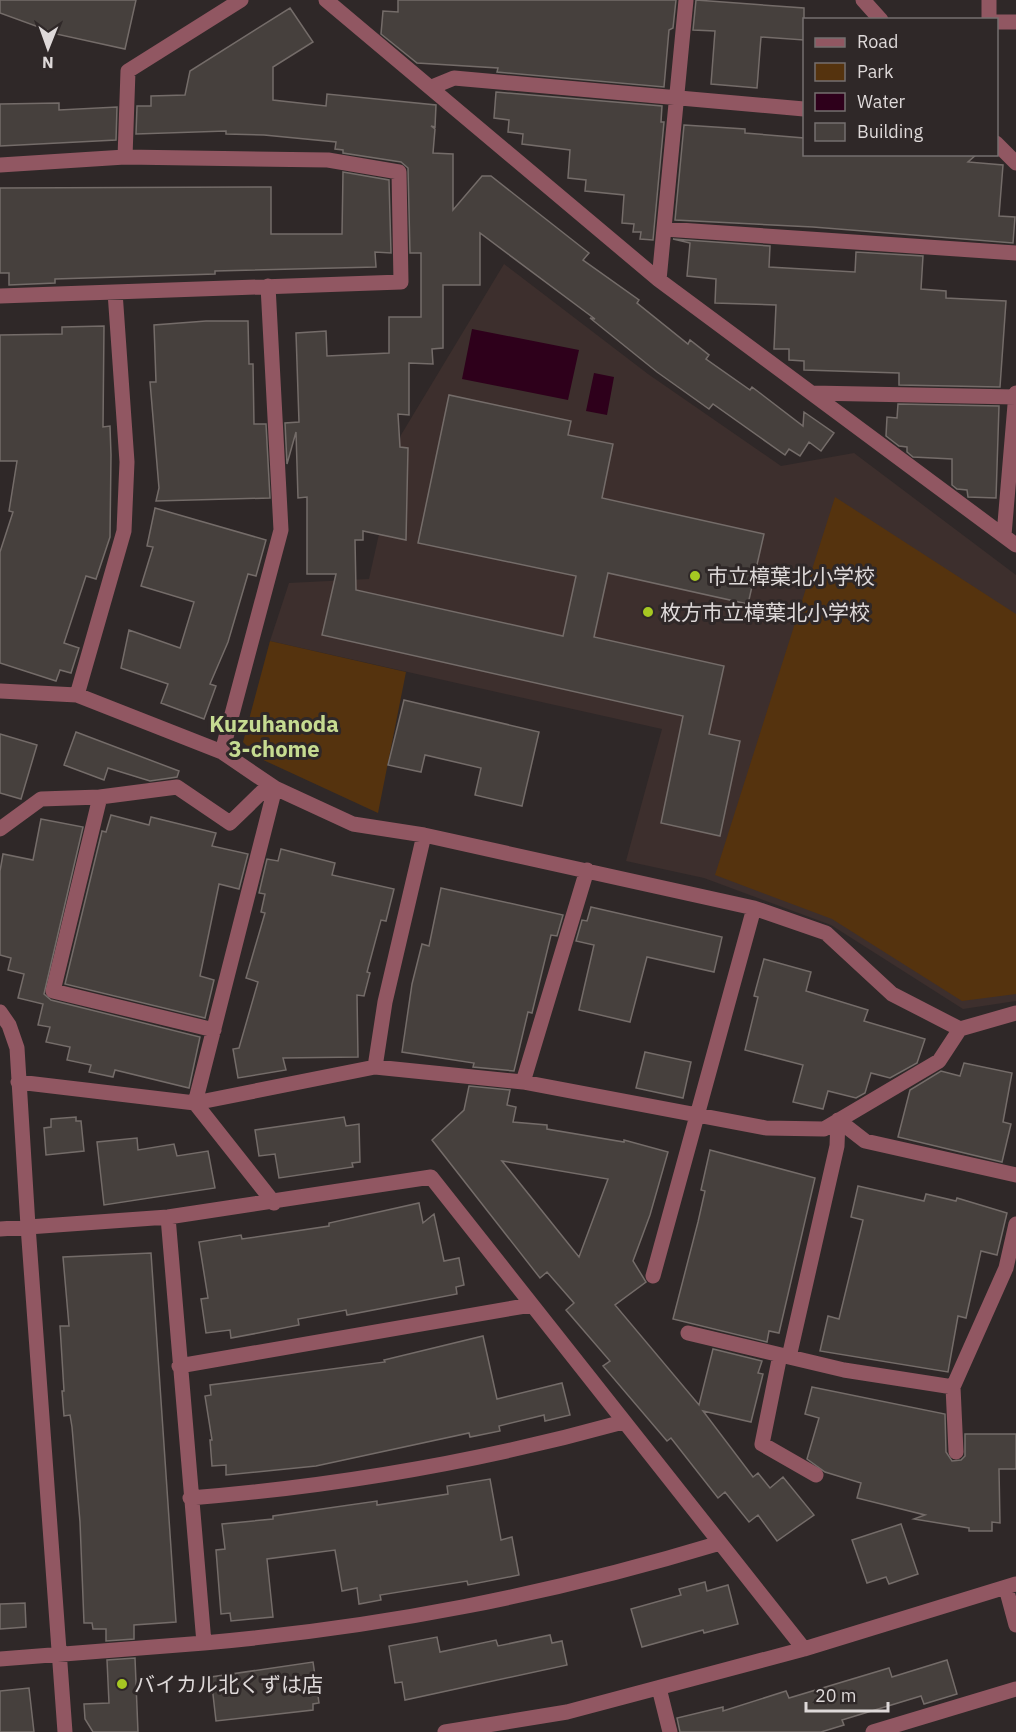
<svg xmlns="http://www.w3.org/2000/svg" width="1016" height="1732" font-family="'IBM Plex Sans','Noto Sans JP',sans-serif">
<rect width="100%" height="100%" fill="#2f2828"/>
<path fill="#3d2f2d" d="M504 264 648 374 781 466 854 453 1016 575V1001L963 1009 831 925 704 878 626 861 662 729 270 641 289 583 369 579 401 435Z"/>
<path fill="#55330e" d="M835 497 1016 614V994L962 1001 832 919 715 875Z
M270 641 406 672 378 813 259 758 243 742Z"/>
<path fill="#2e001b" d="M472 329 579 350 568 400 462 379Z
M594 373 614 377 607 415 586 411Z"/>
<path fill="#46403d" stroke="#746c69" stroke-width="1.5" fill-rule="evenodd" d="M0 0H136L125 49 47 32V30L0 13Z
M398 0H676L673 28 669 30 664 87 497 72 498 68 417 63 381 34 383 11 398 12Z
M696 0 804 8V40L761 37 757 88 711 84 715 31 693 30Z
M290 8 313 42 273 67V100L326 106 327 94 436 105 435 127 431 126 435 129 433 153 453 154V210L482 176H491L589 253 583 260 639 300 637 303 688 344 690 340 709 355 706 359 750 390 752 387 803 426 804 412 834 433 821 451 809 442 800 456 789 449 785 455 713 404 709 409 657 372 590 318 595 319 480 233V285H443V348L432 349 433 364 409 363V415L398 414 400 447 408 448 406 540 363 531V540H355L356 590 563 636 576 576 418 543 449 395 571 421 568 435 613 444 602 498 764 534 748 604 608 573 594 637 724 666 709 734 740 741 720 836 661 823 683 716 322 635 336 574H307V497L298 498 296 432 287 464 285 423 299 422 296 333 326 331 327 356 389 353V317H421V253H410L408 168 401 162 343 153V150L335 149 336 142 264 135 226 134V131L136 134 137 106H151V96L185 95 190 71Z
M496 92 662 106 661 122H664L653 240 640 239 641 232H633L634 224 622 223 624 195 585 191 586 180 568 178 570 150 522 144 523 134 508 132 509 120 494 118Z
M59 103V110L117 107 116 140 0 146V104Z
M684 125 745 129V133L804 138V154H977L968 162 1003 165 999 216 1015 217 1013 243 813 227 675 220Z
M343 172 389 180 391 253 375 252 376 267 215 271V274L55 279V283L9 285V273H0V188L271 187V234H342Z
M673 239 770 246 769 267 855 272 856 252 923 256 921 289 946 291V298L1006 301 1000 387 899 385V373L804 370V361L789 360V349H774L776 305 715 303 716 279 687 276 690 243Z
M206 321H248L249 364H253L254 424H266L270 498 156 501 159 488 150 382H156L154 325Z
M104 326 103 427 110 426 111 455 110 537 96 579 86 576 64 643 79 648 71 673 60 670 56 681 0 663V552L13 512 9 511 17 461H0V335L62 334V327Z
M898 404 999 406 996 498 968 497 967 490 957 489 952 485V459L913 457 907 452V447L899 446 886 436 887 417 897 418Z
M155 508 266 540 256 576 248 574 228 642 210 684 216 686 204 719 161 703 168 684 121 668 129 630 180 648 194 602 141 586 153 547 147 546Z
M404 700 539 732 522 806 475 795 481 768 425 755 421 772 388 765Z
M76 732 179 771 177 777 150 781 108 768 104 780 64 765Z
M0 734 37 745 21 799 0 793Z
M111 815 149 825 151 817 216 833 212 846 248 854 239 889 219 884 200 976 214 980 205 1018 65 984 102 831 106 832Z
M41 819 83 827 44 994 51 1000 200 1037 189 1088 115 1070 113 1077 89 1072 91 1065 67 1060 70 1047 46 1042 50 1027 38 1025 43 1004 18 998 24 974 8 970 11 958 0 955V871L3 854 33 860Z
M281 849 335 863 332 875 394 889 386 921 381 920 367 972 370 973 364 996 357 995 358 1057 283 1058 286 1070 238 1078 233 1049 239 1048 258 982 246 978 265 913 261 912 265 894 259 893 267 859 278 861Z
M441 888 563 915 557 936 551 935 532 1013 528 1012 514 1071 473 1067 474 1063 402 1052 412 984 422 944 429 946Z
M591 907 722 937 714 972 647 957 630 1022 579 1010 594 945 576 941 582 920 587 921Z
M764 959 811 972 806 991 868 1010 864 1021 925 1039 917 1063 890 1078 871 1073 865 1093 856 1098 828 1091 823 1109 793 1102 803 1065 745 1050 758 997 754 996Z
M645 1052 691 1062 683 1098 636 1088Z
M964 1063 1012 1073 1003 1122 1011 1124 1002 1162 898 1137 910 1090 941 1071 960 1076Z
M469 1086 510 1090 507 1105 516 1107 513 1122 547 1125V1129L624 1142V1140L668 1152 650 1215 633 1261 646 1282 615 1305 699 1405 713 1349 762 1361 758 1373 763 1374 751 1422 703 1411 753 1477 758 1473 770 1488 783 1477 814 1515 777 1541 758 1515 749 1522 725 1492 718 1498 671 1438 667 1441 603 1366 610 1361 566 1310 574 1303 547 1272 540 1278 432 1140 464 1110ZM502 1161 608 1179 579 1257Z
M76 1117V1121H81L84 1151 46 1155 44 1128 51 1127V1119Z
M344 1117 346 1126 359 1124 360 1162 352 1163 353 1167 279 1178 275 1154 259 1156 255 1130Z
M137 1138 138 1150 174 1144 177 1156 208 1151 215 1188 104 1205 97 1142Z
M710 1150 815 1178 779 1333 769 1331 767 1342 673 1319 698 1222 705 1191 701 1190Z
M858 1186 924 1201 926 1194 956 1201 957 1198 1007 1213 997 1255 981 1251 966 1318 958 1316 948 1372 820 1351 828 1316 839 1319 863 1220 851 1217Z
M419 1203 423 1223 434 1214 444 1261 459 1258 464 1285 456 1287 457 1294 347 1315 346 1310 298 1319 299 1325 258 1333 231 1338 230 1330 206 1333 201 1299 208 1298 199 1242 241 1235 242 1239 329 1226V1223Z
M151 1253 176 1622 134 1625V1639L106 1641V1629H93L92 1623H84L80 1522 72 1427 70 1415 64 1416 62 1391H64L60 1326H69L63 1257Z
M483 1336 497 1399 562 1383 570 1415 545 1421 544 1415 499 1426 500 1431 470 1437 469 1433 316 1466 226 1475V1465L212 1466 210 1440H212L205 1396 211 1395 210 1385 385 1362 384 1360Z
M812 1387 945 1414 946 1452 952 1461 961 1460 965 1456V1434H1016V1469H999L1000 1523 992 1522V1531H969V1528L914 1519 925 1515 857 1498 861 1483 825 1472 807 1459 819 1418 805 1414Z
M490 1479 501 1540 512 1537 519 1575 468 1585 467 1581 380 1595 381 1600 359 1604 357 1588 342 1591 335 1550 267 1559 273 1617 231 1621 230 1613 221 1614 216 1550 225 1549 222 1524 273 1519V1516L377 1501V1505L448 1494 447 1486Z
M901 1524 918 1574 889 1584 886 1577 867 1583 852 1540Z
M705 1582 707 1591 728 1585 738 1624 704 1633 703 1630 642 1647 631 1609 681 1595 679 1589Z
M25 1603 26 1627 0 1629V1604Z
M550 1635 552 1643 562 1641 567 1665 405 1700 402 1682 395 1683 389 1646 437 1637 440 1652 496 1640 498 1646Z
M135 1658 138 1732H93L85 1719 84 1704 109 1703 107 1660Z
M947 1660 957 1694 924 1704 921 1696 842 1720 844 1725 821 1732H680L677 1718 723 1707V1711L786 1691 789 1698 889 1668 892 1677Z
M313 1662 319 1703 313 1704V1710L216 1721 211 1677Z
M29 1688 34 1732H0V1691Z"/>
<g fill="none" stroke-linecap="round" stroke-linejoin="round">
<path stroke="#915762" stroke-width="15" d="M326 0 659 280 1016 545
M863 0 881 20
M989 0V20
M996 22H1016
M432 87 454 78 804 109
M996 143 1016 163
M125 157 128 71 241 0
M0 165 125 157 328 160 399 172 401 282 0 296
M664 229 1016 253
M659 280 686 0
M812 393 1016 397
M1004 535 1016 393
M0 691 77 695 222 752 275 788 353 824 424 835 754 908 826 933 892 994 960 1029 1016 1013
M77 695 124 531 127 462 115 292
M222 752 281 530 268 286
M0 829 41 799 100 797
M0 1012 9 1025 17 1048 28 1226 65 1732
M214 1030 53 991 100 797 177 787 230 823 269 785
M375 1067 385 1002 424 835
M18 1082 195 1103 375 1067 523 1082 766 1128 824 1129 939 1061 960 1029
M523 1082 587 870
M838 1120 865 1141 1016 1175
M274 1203 195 1103 275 788
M0 1229 168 1217 431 1177 804 1649
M653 1276 754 908
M688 1333 844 1370 953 1387 1006 1268 1016 1224
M780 1355 762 1444 816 1475
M789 1357 837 1146 838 1120
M179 1366 531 1305
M953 1387 956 1452
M190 1498C339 1486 479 1462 623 1422
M1006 1588 1016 1625
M204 1643C383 1627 548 1595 720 1543
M0 1659 204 1643 168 1217
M659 1688 670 1732
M445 1732 567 1712 804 1649 1016 1584
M873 1732 1016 1689"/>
</g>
<g fill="#a6c822" stroke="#2f2828" stroke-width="2">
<circle cx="695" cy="576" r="6"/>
<circle cx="648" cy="612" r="6"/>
<circle cx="122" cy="1684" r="6"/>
</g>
<g text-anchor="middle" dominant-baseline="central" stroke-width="6" stroke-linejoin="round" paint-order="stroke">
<g font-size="21" fill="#ded9d9" stroke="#2f2828" text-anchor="start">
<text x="707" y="576">市立樟葉北小学校</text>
<text x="660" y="612">枚方市立樟葉北小学校</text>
<text x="134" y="1684">バイカル北くずは店</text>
</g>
<g font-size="22" font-weight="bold" fill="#c6db91" stroke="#2f2828">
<text x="274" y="723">Kuzuhanoda<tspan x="274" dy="25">3-chome</tspan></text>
</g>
</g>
<rect x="803" y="18" width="195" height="138" fill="#2f2828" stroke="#756f6f" stroke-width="1.5"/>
<rect x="815" y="38" width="30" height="9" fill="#915762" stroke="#756f6f" stroke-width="1.5"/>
<text x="857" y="48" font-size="18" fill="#ded9d9">Road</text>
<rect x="815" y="63" width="30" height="18" fill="#55330e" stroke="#756f6f" stroke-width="1.5"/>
<text x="857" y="78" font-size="18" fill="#ded9d9">Park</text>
<rect x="815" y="93" width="30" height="18" fill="#2e001b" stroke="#756f6f" stroke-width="1.5"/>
<text x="857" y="108" font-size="18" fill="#ded9d9">Water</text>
<rect x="815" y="123" width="30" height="18" fill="#46403d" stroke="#756f6f" stroke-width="1.5"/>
<text x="857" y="138" font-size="18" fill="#ded9d9">Building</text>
<g transform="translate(48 48) rotate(181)" stroke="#2f2828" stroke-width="4.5" paint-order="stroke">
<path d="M0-4.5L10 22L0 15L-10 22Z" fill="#ded9d9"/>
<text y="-9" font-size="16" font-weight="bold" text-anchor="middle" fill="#ded9d9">N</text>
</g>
<path d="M806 1702v9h82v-9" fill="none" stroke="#ded9d9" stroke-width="3"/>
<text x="815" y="1702" font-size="18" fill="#ded9d9" stroke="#2f2828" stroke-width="4.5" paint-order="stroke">20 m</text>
</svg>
